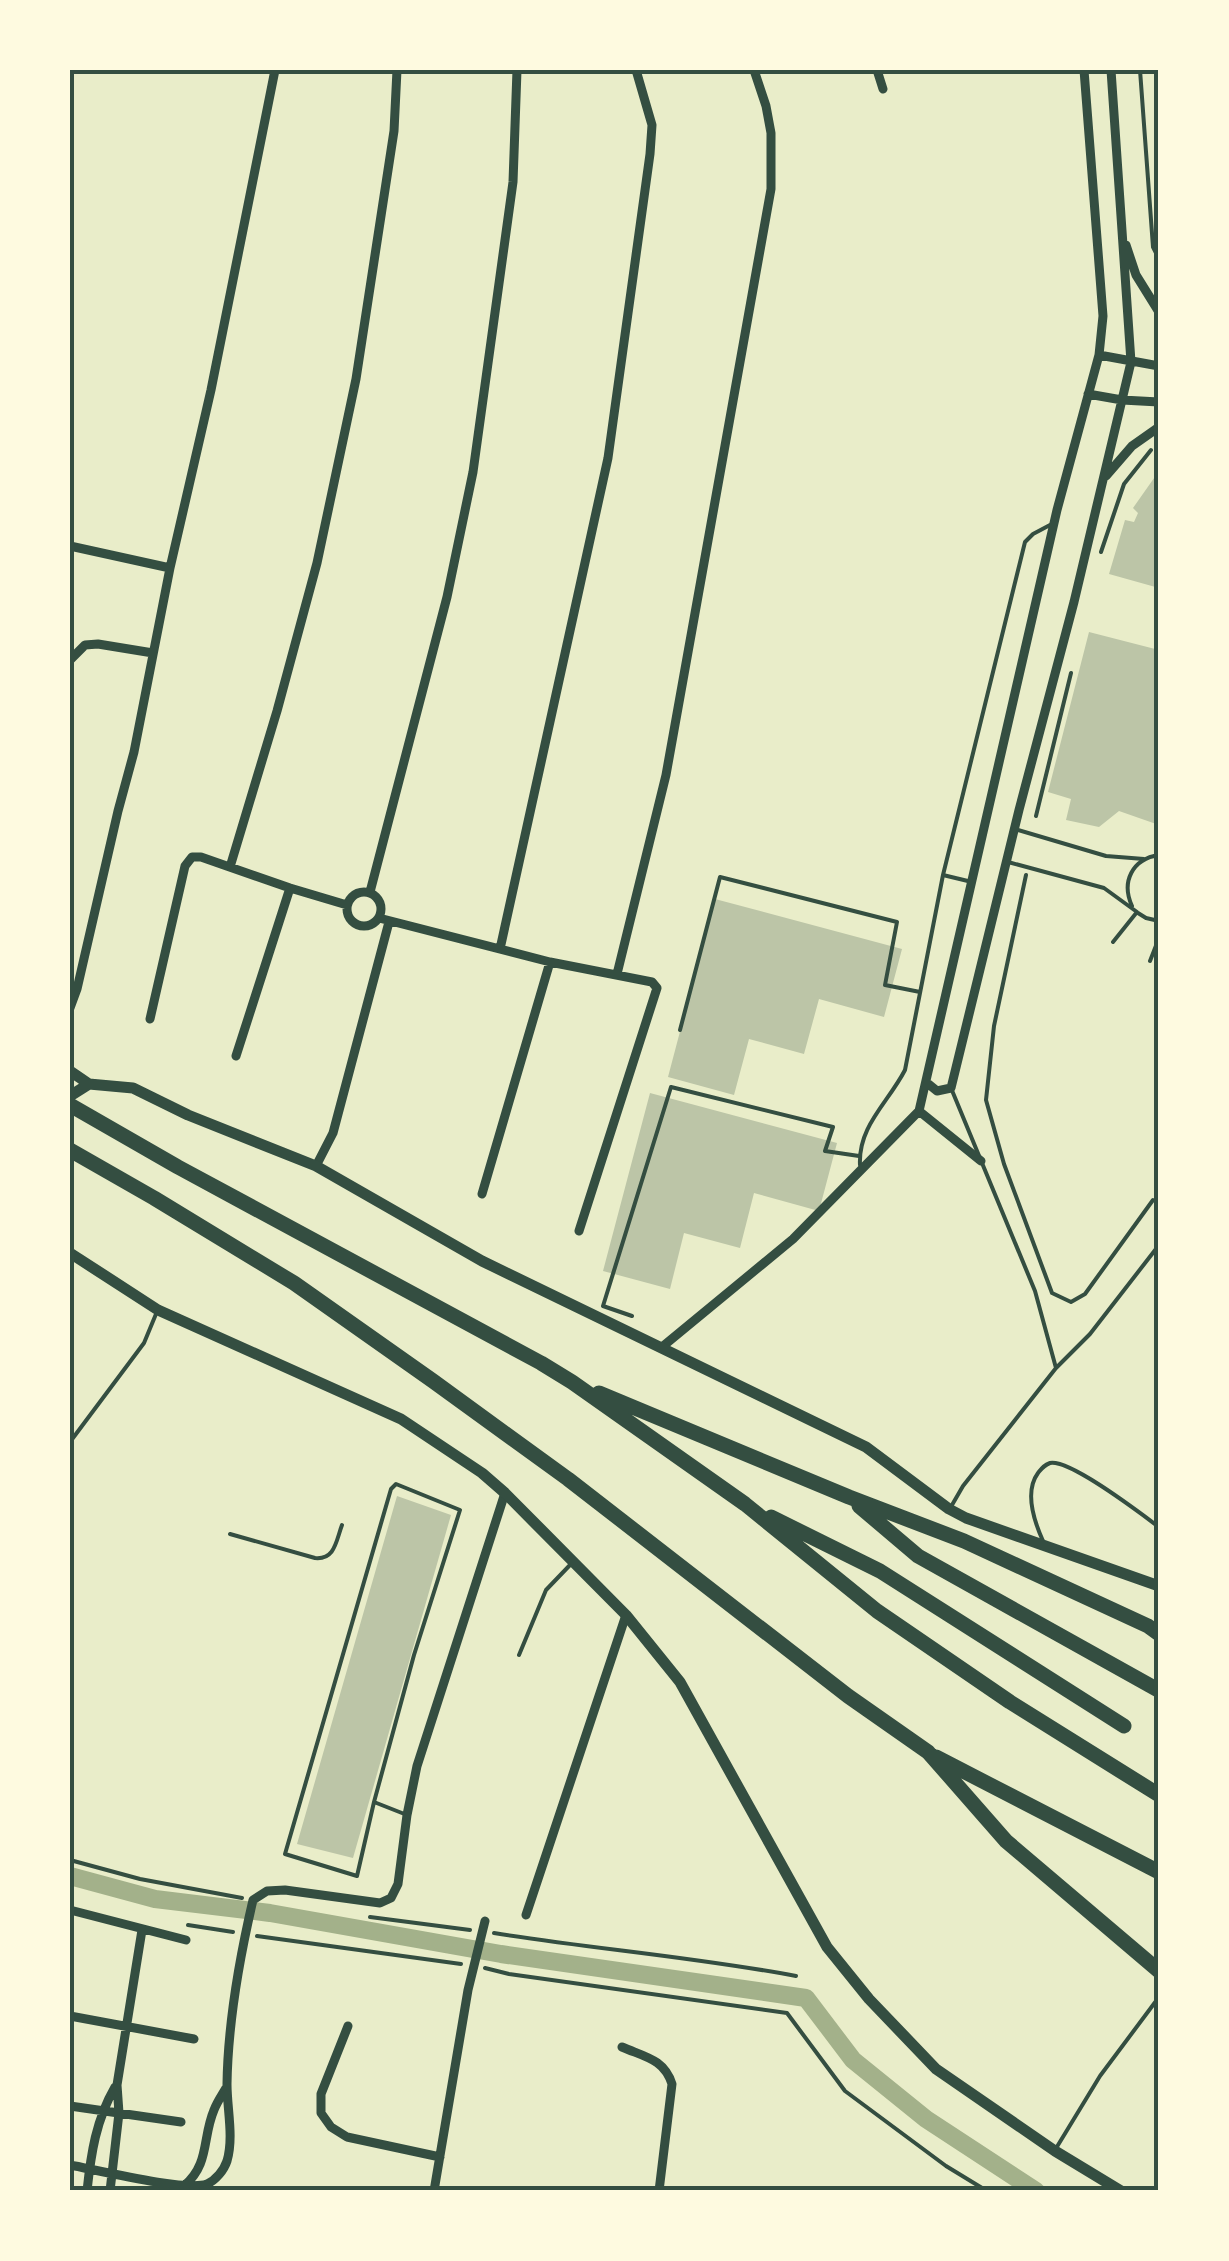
<svg xmlns="http://www.w3.org/2000/svg" width="1229" height="2261" font-family="'Titillium Web',sans-serif">
<rect width="100%" height="100%" fill="#e9edc9"/>
<g fill="none" stroke-linecap="round" stroke-linejoin="round">
<path stroke="#a3b18a" stroke-width="18" d="M70 1876 155 1899 270 1913 501 1954 806 1998 853 2060 926 2119 1036 2191"/>
</g>
<path fill="#bcc5a7" d="M1159 471V588L1109 574 1125 520 1134 522 1138 513 1133 508Z
M1089 632 1159 650V825L1119 811 1099 827 1066 820 1071 799 1048 792Z
M715 899 902 949 884 1017 819 999 804 1054 749 1039 734 1095 668 1077Z
M650 1093 837 1143 819 1211 754 1193 740 1248 684 1233 670 1289 603 1271Z
M397 1496 451 1515 353 1858 297 1844Z"/>
<g fill="none" stroke-linecap="round" stroke-linejoin="round">
<path stroke="#344e41" stroke-width="4" d="M1140 70 1153 247 1159 259
M1101 552 1124 484 1151 450
M1036 816 1071 673
M1026 875 994 1026 986 1100 1004 1164 1052 1293 1071 1302 1085 1294 1153 1200
M70 1860 140 1879 242 1898
M370 1917 470 1930
M188 1925 233 1932
M494 1933C594 1949 696 1957 796 1976
M257 1936 461 1964
M485 1968 509 1974 787 2013 845 2091 946 2166 987 2191"/>
<path stroke="#344e41" stroke-width="4" d="M1015 829 1106 856 1144 859
M1008 862 1104 888 1137 912 1113 942
M943 875 972 882
M1132 906C1121 882 1132 859 1159 855
M1138 913 1146 918 1159 921
M1150 961 1159 938
M680 1030 720 877 897 922 885 985 920 992
M951 1088 1035 1291 1056 1368
M860 1165C858 1126 888 1103 905 1070L943 875 1025 542 1033 534 1050 525
M632 1316 603 1306 671 1087 833 1127 825 1151 859 1156
M70 1442 144 1343 156 1314
M952 1505 963 1486 1056 1368 1090 1334 1159 1245
M230 1534 315 1558C335 1560 336 1541 342 1525
M1043 1541C1034 1521 1024 1492 1038 1473 1042 1468 1044 1465 1050 1463 1070 1459 1140 1513 1159 1527
M519 1655 546 1590 570 1565
M374 1802 357 1876 285 1854 391 1489 396 1484 460 1510 414 1655 374 1802 407 1815
M1055 2150 1100 2076 1159 1997"/>
<path stroke="#344e41" stroke-width="9" d="M877 70 883 89
M1126 245 1136 275 1159 312
M1099 355 1159 366
M1088 394 1122 400 1159 402
M1106 476 1132 446 1159 427
M70 546 170 568
M70 660 85 645 98 644 153 653
M230 867 277 711 317 563 356 379 394 131 397 70
M347 909a17 17 0 1 1 34 0a17 17 0 1 1-34 0Z
M370 892 447 597 473 472 513 182 517 70
M379 918 550 962 652 982 657 988 579 1231
M500 949 608 458 650 154 652 125 636 70
M617 974 666 775 771 189V133L766 106 754 70
M70 1008 77 989 118 811 134 752 170 568 211 390 275 70
M150 1019 185 866 192 857H201L290 888 347 905
M236 1056 290 888
M926 1082 937 1091 951 1088 1019 810 1074 602 1131 362 1111 70
M919 1111 981 1161
M316 1166 333 1133 389 922
M482 1194 550 962
M662 1347 793 1239 919 1111 1057 510 1099 355 1103 316 1084 70
M70 1910 186 1940
M526 1915 626 1615
M70 2016 194 2039
M348 2026 321 2094V2113L331 2127 347 2137 440 2157
M622 2047C645 2057 664 2059 672 2084L659 2191
M70 2106 181 2122
M70 2165C97 2170 187 2192 207 2184 216 2180 224 2170 227 2161 234 2137 227 2109 227 2084 228 2022 239 1960 253 1900L267 1891 285 1890 380 1903 391 1898 398 1884 407 1815 417 1766 505 1493
M184 2186C210 2164 202 2138 214 2110 217 2102 222 2095 226 2088
M87 2191C91 2153 96 2120 115 2087
M110 2191 119 2113 117 2085 142 1930
M434 2191 468 1990 485 1921"/>
<path stroke="#344e41" stroke-width="11" d="M70 1071 89 1084
M70 1096 89 1084 133 1088 188 1115 316 1166 482 1261 866 1447 949 1509 966 1518 1159 1586
M70 1253 158 1310 401 1419 482 1473 505 1493 626 1615 680 1682 827 1947 869 1999 936 2069 1055 2151 1121 2191"/>
<path stroke="#344e41" stroke-width="15" d="M70 1105 178 1167 541 1363 572 1382 745 1504 877 1611 1010 1702 1159 1795
M70 1150 154 1198 294 1283 433 1381 568 1479 848 1696 928 1752 1006 1841 1159 1971
M599 1393 849 1497 964 1541 1148 1626 1159 1634
M859 1506 918 1556 1158 1690
M771 1517 880 1571 1124 1726
M936 1757 1159 1872"/>
</g>
<rect width="1229" height="2261" fill="none" stroke="#fefae0" stroke-width="145"/>
<rect x="72" y="72" width="1084" height="2116" fill="none" stroke="#344e41" stroke-width="4"/>
</svg>
